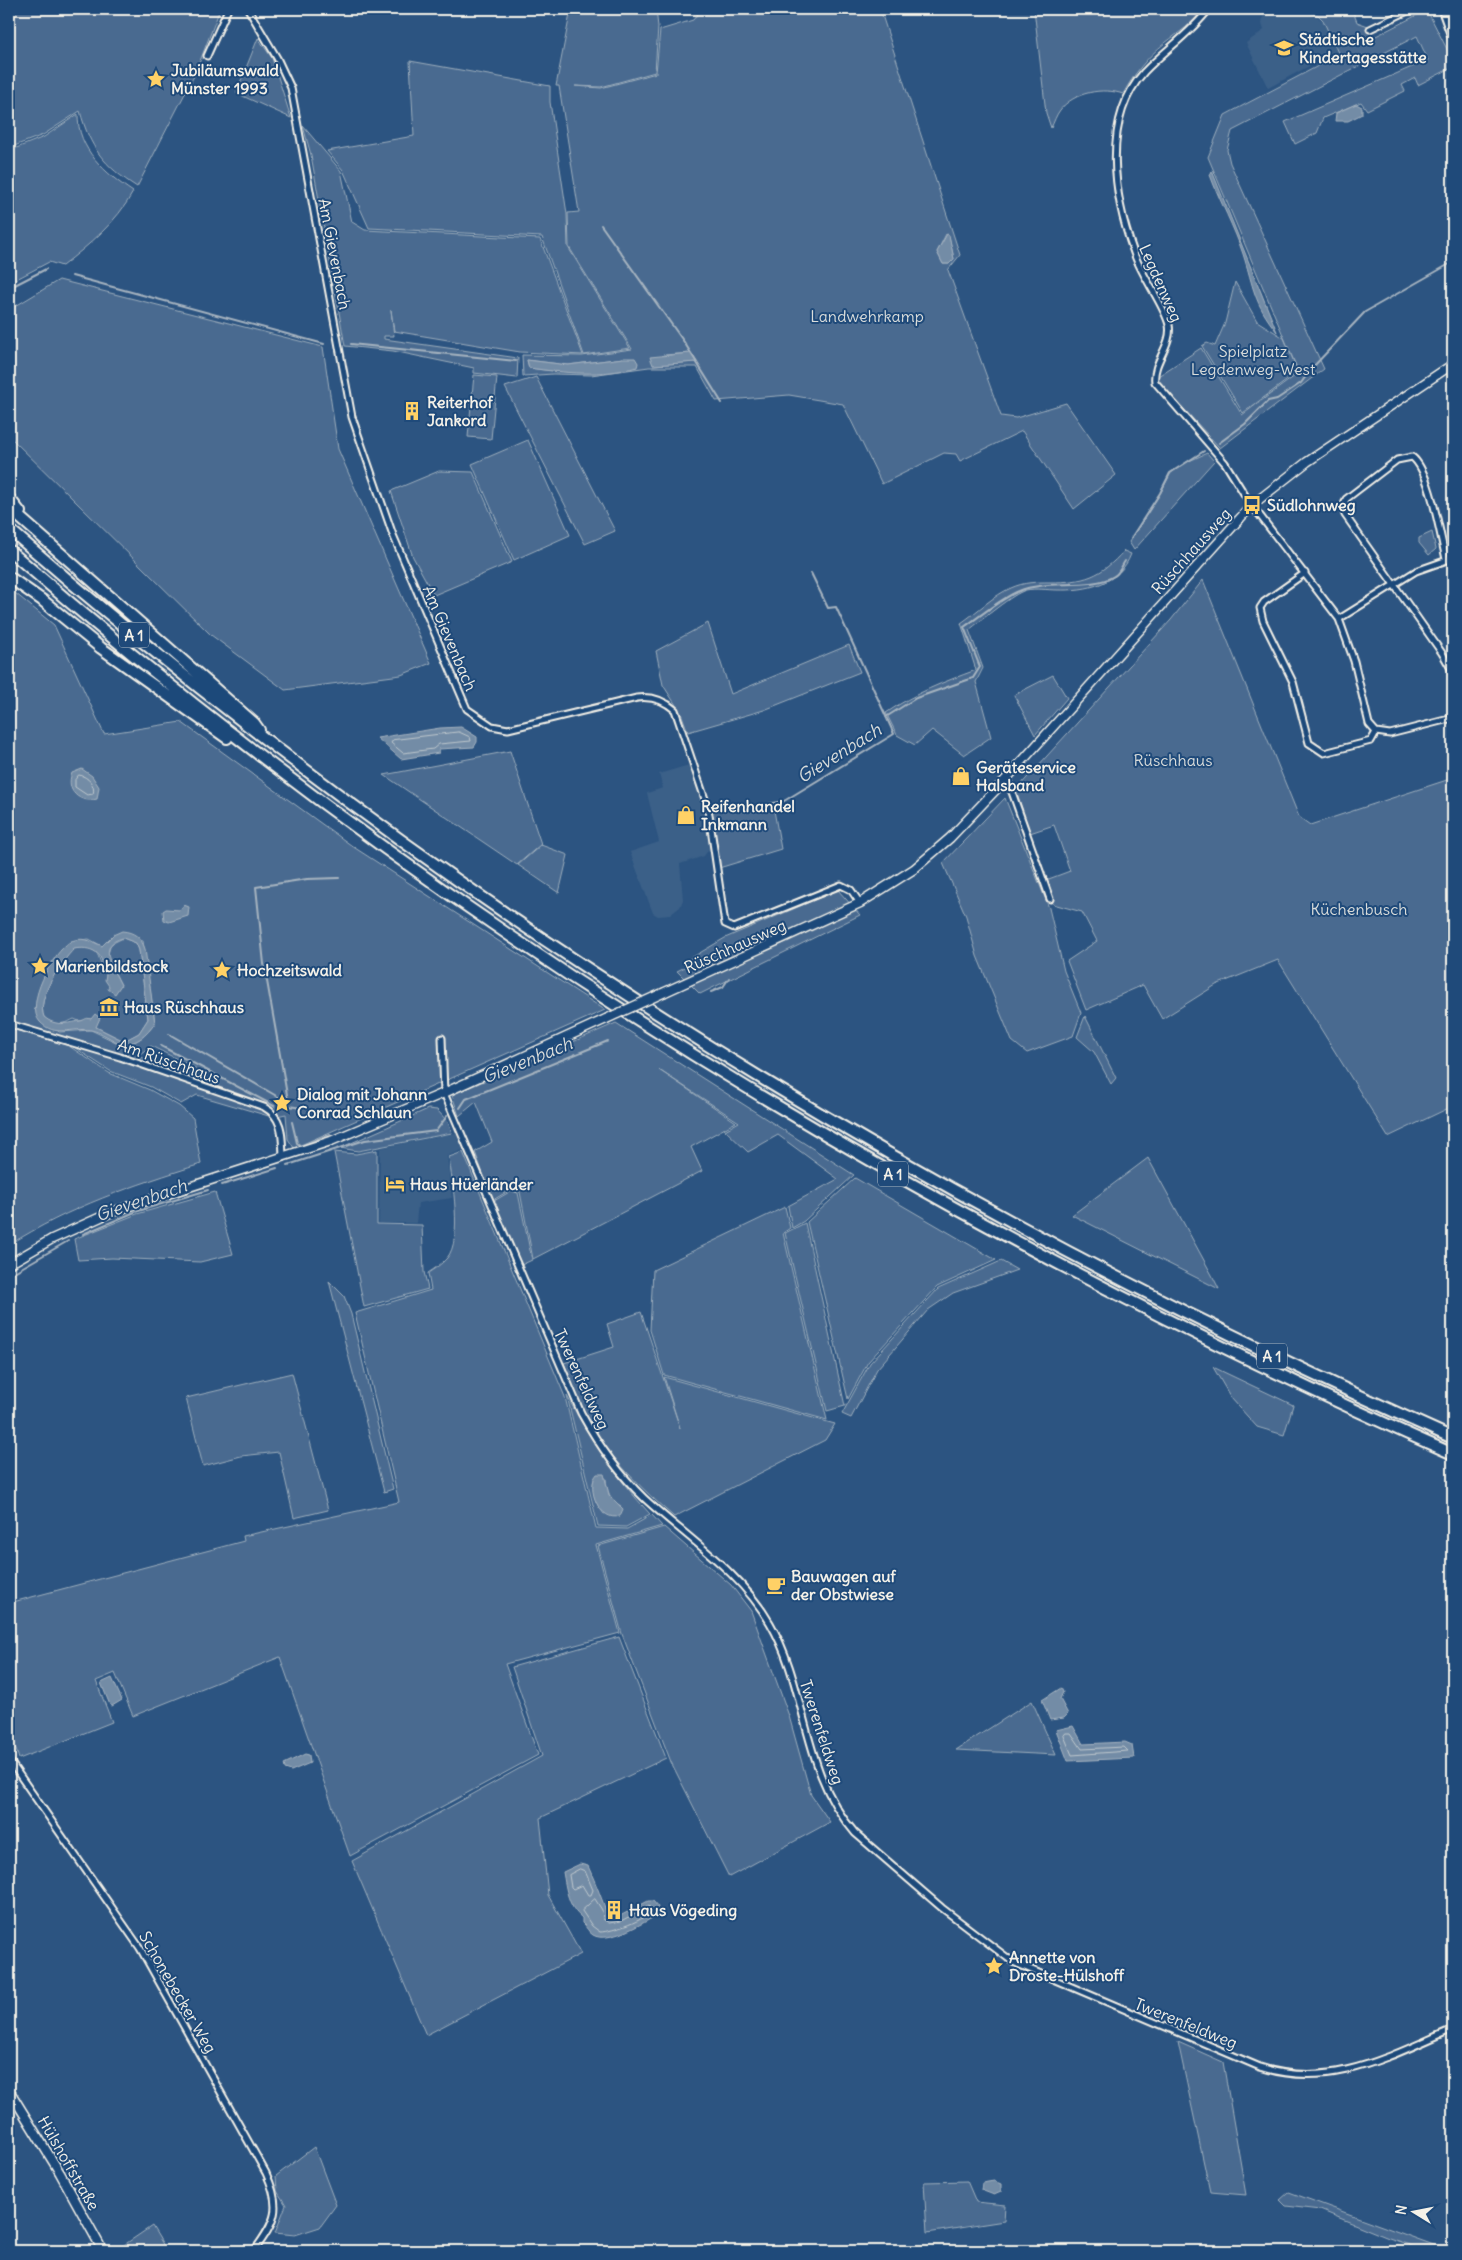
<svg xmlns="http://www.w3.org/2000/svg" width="1462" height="2260" font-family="Delius,sans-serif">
<rect width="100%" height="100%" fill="#2c5481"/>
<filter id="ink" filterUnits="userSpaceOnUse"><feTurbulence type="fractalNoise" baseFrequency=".02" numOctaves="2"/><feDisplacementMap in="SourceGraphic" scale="10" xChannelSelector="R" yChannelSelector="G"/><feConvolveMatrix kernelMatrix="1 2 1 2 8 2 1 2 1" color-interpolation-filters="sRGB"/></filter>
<g filter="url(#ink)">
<path fill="#3b6088" d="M1267 9H1283L1318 17 1326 24 1337 51 1268 88 1246 43 1264 30 1261 21Z
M689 765 697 783 711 846 704 856 680 864 683 900 680 907 670 915 658 916 653 913 630 852 659 842 647 793 663 788 659 774Z
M456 1133 463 1150 447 1156 452 1198 418 1203 416 1223H379L380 1148Z"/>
<path fill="#496b90" stroke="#9eaebc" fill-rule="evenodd" d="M9 9H220L195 74 137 187C104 166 90 148 80 111L43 135 9 148Z
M571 9H656L658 27 655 72 601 87 575 86 601 88 656 73 660 30 693 20 699 12 719 13 720 9H880L960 255 948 270 1001 416 1016 418 1066 403 1116 475 1074 509 1022 431 960 461 956 454 944 453 882 484 843 404 789 395 716 401 697 367H649L591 375 553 374 523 376 522 355 582 356 632 349 569 247 568 213 579 212 559 86H556ZM946 234 949 236 954 259 949 264H943L937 252ZM691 353 696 362 653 365 663 355ZM623 358 627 369C594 373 562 373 529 368L527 360 568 365Z
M1034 9H1203C1193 24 1179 32 1165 43 1147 57 1134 74 1123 94 1103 87 1074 92 1060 110 1056 115 1054 122 1051 128L1046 113Z
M1295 9H1352L1357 22 1371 27 1372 38 1427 10 1448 51 1453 49V67L1418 85 1415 78 1402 85 1405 91 1367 110 1361 102 1323 118 1317 133 1295 144 1285 122 1428 60 1417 36 1232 131 1227 150 1230 163 1324 369 1220 448 1158 381V376L1201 348 1242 415 1299 373 1208 157 1225 115 1339 55 1323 20 1318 15Z
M258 38 272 58 291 118 236 93Z
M410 61 550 86V102L567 214 568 247 630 348 584 355 542 237 369 228 343 170 327 151 414 136Z
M78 114C77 149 106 174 133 192 117 222 89 245 62 266L49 262 9 283V151L44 137Z
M303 126 341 171 352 222 365 230 540 239 583 355 520 352 394 331 391 310 394 336H384V339L518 358 517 378 474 373V368L393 351 345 346 311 155Z
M59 280 323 347 338 449 431 663 401 675 285 690 211 635 9 436V310Z
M1235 282 1257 321 1284 338 1298 372 1243 413 1202 346 1207 343 1215 346 1225 323Z
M474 375 497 377 491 439 468 437Z
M536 377 615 531 585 544 505 387Z
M528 440 570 535 514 560 472 464Z
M1207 453 1214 461 1134 550 1129 542 1160 494 1171 473 1187 462Z
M439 471 473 472 512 562 434 595 413 557 391 491Z
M1432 532 1436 549 1429 555 1419 543V538Z
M1124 551 1131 554C1120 584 1087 591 1057 590 1048 590 1036 588 1026 590 1012 594 982 620 969 630L983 668 976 682 991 737 964 755 932 730 915 745 897 735 886 713C915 693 943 682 976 670L961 623C977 612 994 595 1011 588 1024 582 1036 582 1049 582 1085 582 1100 577 1124 551Z
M1203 580 1299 817 1310 825 1453 778V1106L1388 1137 1278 960 1216 985 1162 1019 1143 985 1086 1010 1067 961 1097 941 1082 912 1053 904 1046 880 1070 871 1054 825 1030 833 1016 790 1171 620Z
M9 588 54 625 104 734 181 722 355 848 605 1010 294 1148 288 1139 286 1114 272 1117 197 1095 181 1104 151 1087 110 1071 69 1044 9 1021ZM113 935 143 941 155 1023C146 1036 138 1043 122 1045L91 1030 59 1032 34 1009 71 941 89 939 102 946ZM151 1046 195 1068V1069L191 1073 137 1056Z
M708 623 731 694 849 645 860 672 764 710 688 732 681 713 663 685 656 651Z
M1053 675 1067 698 1035 735 1014 695Z
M510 751 541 844 517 865 384 775Z
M1005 798 1049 908 1064 971 1081 1013 1073 1036 1027 1053 1012 1041 977 956 966 916 943 863Z
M773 805 781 849 719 868 710 806 750 809Z
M541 845 568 855 559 893 518 865Z
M838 890 860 915 700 994 677 971 689 965 686 961 725 938Z
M123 938 136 943 139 950 148 1019 139 1033 124 1041 96 1027 91 1019 79 1021 74 1019C62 1025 54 1026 44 1017 36 998 61 962 73 949 105 943 95 961 107 975 111 978 116 981 121 985L107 957 111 944Z
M1085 1016 1116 1078 1111 1084 1094 1052 1077 1037Z
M616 1023 854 1175 804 1221 792 1228 788 1206 838 1179 778 1135 748 1152 725 1130 739 1122 659 1070 736 1122 691 1147 702 1171 533 1259 520 1192 510 1190 493 1200 475 1152 492 1142 476 1102 459 1116 452 1095Z
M9 1028 69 1046 109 1073 150 1090 179 1106 193 1118 201 1164C134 1185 69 1207 9 1245Z
M428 1109 437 1110 448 1122 452 1133 358 1151 340 1148Z
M377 1150V1224L422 1225 424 1272 428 1289 364 1307 334 1152 356 1154Z
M463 1152 565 1397 596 1528 627 1529 652 1515 662 1526 596 1545 620 1633 505 1664 538 1755 350 1856 280 1657 133 1716 115 1673 96 1681 112 1722 19 1759 9 1728V1603L244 1541 243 1536 399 1502 355 1313 431 1290 428 1273C434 1269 442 1264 447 1258 463 1239 452 1181 449 1157Z
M1148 1158 1212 1275 1219 1289 1072 1215Z
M855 1178 996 1260 937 1287 868 1362 848 1399 807 1222Z
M511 1191 518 1193 532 1260 519 1266 494 1201Z
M215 1192 233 1254 200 1262 112 1258 78 1260 74 1239 137 1214Z
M785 1207 790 1228 783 1233 827 1420 664 1375 650 1330 653 1270Z
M805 1223 845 1406 827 1411 785 1233Z
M1001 1261 1017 1270 953 1293 928 1310 877 1369 851 1418 842 1414 870 1363 938 1289Z
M329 1281 344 1296 351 1314 393 1489 384 1492Z
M641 1312 680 1428 664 1377 835 1424 825 1440 674 1517C642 1489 612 1460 589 1423 578 1405 572 1382 564 1363L614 1347 607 1324Z
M1213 1367 1293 1405 1284 1435 1257 1427 1231 1398Z
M292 1373 328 1510 294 1518 279 1452 241 1456 203 1466 186 1398Z
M567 1396C590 1440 617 1478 650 1514L626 1527 598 1526ZM594 1478H606C607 1491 609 1499 621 1506L604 1514C595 1503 591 1492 594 1478Z
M664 1527 731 1585 751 1611 789 1716 811 1795 830 1822 729 1877 671 1762 622 1634 598 1546Z
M619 1637 666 1758 540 1818 548 1895 581 1954 426 2035 352 1861 542 1756 512 1667Z
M1032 1701 1056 1755 956 1750Z
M1178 2042 1223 2062 1246 2195 1210 2192Z
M314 2147 336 2205 320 2227 295 2235 275 2233 286 2205 277 2191 276 2176Z
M967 2181 976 2202 1005 2205 1004 2221 927 2233 924 2182Z
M1289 2192 1450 2251H1427L1386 2237 1320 2210 1286 2206 1280 2200Z
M152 2226 167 2251H123L121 2247Z"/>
<path fill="#738ca6" stroke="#a7b4c0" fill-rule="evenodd" d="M1356 104 1362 107V114L1348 121H1335L1336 113Z
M1212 171 1277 332C1253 302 1254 288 1243 254 1234 227 1220 202 1210 175Z
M947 234 949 235 954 259 949 264H943L937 252Z
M691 353 697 362 653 365 650 357Z
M623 358H635L638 363 637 367C602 377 564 373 529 368L527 360 568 365Z
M461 727 477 737V742L474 747 439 749V753L401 759 377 738 440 728Z
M82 769 92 776 99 787 97 799C79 804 65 790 72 773Z
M184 905 189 907 188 916 169 922 164 920 163 911 166 909 180 910Z
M122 931C134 932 141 937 145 949L155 1023C146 1036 138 1043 122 1045 113 1040 101 1032 91 1030 73 1027 55 1038 40 1022 24 1005 53 952 70 942 80 936 92 941 102 946L113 935ZM123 938 136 943 139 950 148 1019 139 1033 124 1041 96 1027 100 1018 95 1014 91 1019C85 1017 86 1020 80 1021 67 1023 56 1027 44 1017 36 998 61 962 74 949 90 946 105 952 102 971L106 974 105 980 109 986 108 989 115 994 121 985C113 969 96 944 123 938Z
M597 1474H604L609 1495 623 1509 620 1516C600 1523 585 1488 597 1474Z
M112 1678 122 1700 112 1706 110 1705 101 1683Z
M1061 1688 1063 1692 1060 1699 1068 1714 1064 1718 1050 1720 1042 1700Z
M1073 1726 1083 1744 1125 1742 1132 1745 1134 1758 1068 1761 1056 1730Z
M305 1754 309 1755 310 1763 291 1771 285 1769 284 1764Z
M580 1864 588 1866C596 1884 603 1901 608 1917L620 1916 648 1901H653L658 1907 654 1917C641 1924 608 1944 593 1935 588 1932 587 1927 582 1923V1918C568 1907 566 1889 563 1872Z
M994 2181 1001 2184V2192L994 2195 981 2190 982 2183Z"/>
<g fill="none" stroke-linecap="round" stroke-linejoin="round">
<path stroke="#c0c9ce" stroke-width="1" d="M459 732 470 737 471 741 439 744 433 749 403 753 391 743 393 740Z
M79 775C88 776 96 786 93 794L87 795 75 787V780Z
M1066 1733H1071L1082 1749 1124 1747 1128 1751 1072 1755 1064 1736Z
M580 1869 585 1871 593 1890 591 1895H588L582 1885 573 1889 571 1887 569 1875Z
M595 1899 602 1910 603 1919 609 1923 621 1921 649 1906 652 1909C648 1920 611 1932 600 1932L592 1926 582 1911Z"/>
<path stroke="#a7b4c0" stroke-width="2" d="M601 225 684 342 722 403
M72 276 324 344
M9 288 46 269
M351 344 516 361
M1219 443 1245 424 1268 401 1277 399 1301 383 1312 368 1365 312 1453 262
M1131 538 1160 493 1170 473 1204 451
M886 717 916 698 973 678 980 667 964 627C982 615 1000 599 1019 591 1045 579 1092 590 1114 576 1119 574 1122 565 1125 561
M717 806 747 808 784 801 894 734 836 607 828 608 811 573
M711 992 723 987 729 978
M169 1034 280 1098
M161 1046 274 1106
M301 1108 289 1106 264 964 256 887 307 879 339 878
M460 1108 466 1099 608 1041
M292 1122 297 1143 301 1146 330 1134
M288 1165 365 1140 436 1131 447 1116
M222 1185 277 1168
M83 1234 135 1212 208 1190
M9 1275 68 1241"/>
<g stroke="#f4f1e8" stroke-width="9">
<path id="street" d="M248 9 277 58 291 88 352 417 393 535 467 709 492 726 508 729 637 698C652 696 664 700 675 710L708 808 725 924 734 928 841 885 851 890 860 903
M1209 9C1191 33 1165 50 1144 72 1101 120 1114 198 1134 253 1141 275 1165 306 1169 325 1173 345 1152 362 1155 382L1225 463 1248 500 1339 619 1354 661 1369 724 1376 732 1390 734 1453 718
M1441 9 1453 42
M1370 29 1412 9
M207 56 228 9
M1446 559C1440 535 1430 470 1412 457L1397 460 1346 499 1343 508 1345 515 1442 653 1453 672
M1305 573 1264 602 1260 608 1263 621 1293 682 1309 743 1324 753 1371 741 1376 732
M1339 619 1416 571 1453 558
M1007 778 1050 899
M9 1024 120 1057 264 1107C284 1118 282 1137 283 1158
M442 1038 444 1093 581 1413C598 1444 618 1473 644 1498 687 1538 740 1571 770 1623 808 1688 801 1772 855 1833L942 1908 1013 1962 1260 2067C1331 2090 1389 2056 1453 2029
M9 1760 140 1948 266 2173C282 2208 276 2221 254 2251"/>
</g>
<g stroke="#f4f1e8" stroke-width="11">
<path id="secondary" d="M665 992 860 903 914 869 950 838 1007 778 1252 505 1307 462 1453 364
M9 1264 52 1239 112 1212 331 1141 444 1093 606 1019
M9 2090 60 2173 103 2251"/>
</g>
<g stroke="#f4f1e8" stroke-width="14">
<path id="highway" d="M9 498 20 512
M9 508 254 723 259 730
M9 529C441 907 929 1206 1453 1438
M9 550C439 926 932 1224 1453 1454
M9 577 42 600 101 648 227 738"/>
</g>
<use href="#street" stroke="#1f4a7a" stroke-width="5"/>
<use href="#secondary" stroke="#1f4a7a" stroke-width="8"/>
<use href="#highway" stroke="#1f4a7a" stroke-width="10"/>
<g stroke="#f4f1e8" stroke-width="11" stroke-linecap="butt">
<path id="secondary-bridge" d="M606 1019 665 992"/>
</g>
<use href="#secondary-bridge" stroke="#1f4a7a" stroke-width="8"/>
</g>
</g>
<defs>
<g id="school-bare" transform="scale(1.5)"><path d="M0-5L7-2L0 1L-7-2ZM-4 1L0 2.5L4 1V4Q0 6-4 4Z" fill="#ffd166" stroke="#1f4a7a" stroke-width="2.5" paint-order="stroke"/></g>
<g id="sight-bare" transform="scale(1.5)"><path d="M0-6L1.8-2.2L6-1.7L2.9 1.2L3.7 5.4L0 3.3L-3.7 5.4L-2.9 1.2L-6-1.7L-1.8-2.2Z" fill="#ffd166" stroke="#1f4a7a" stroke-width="2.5" paint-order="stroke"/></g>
<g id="building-bare" transform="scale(1.5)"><path d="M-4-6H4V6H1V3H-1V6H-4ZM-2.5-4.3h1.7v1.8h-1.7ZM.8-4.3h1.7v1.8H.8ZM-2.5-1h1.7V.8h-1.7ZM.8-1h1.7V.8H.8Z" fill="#ffd166" stroke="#1f4a7a" stroke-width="2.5" paint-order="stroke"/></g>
<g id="bus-bare" transform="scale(1.5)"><path d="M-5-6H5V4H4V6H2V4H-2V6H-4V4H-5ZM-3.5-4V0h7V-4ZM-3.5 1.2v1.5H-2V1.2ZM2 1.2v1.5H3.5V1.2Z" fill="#ffd166" stroke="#1f4a7a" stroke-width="2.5" paint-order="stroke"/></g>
<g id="shop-bare" transform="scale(1.5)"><path d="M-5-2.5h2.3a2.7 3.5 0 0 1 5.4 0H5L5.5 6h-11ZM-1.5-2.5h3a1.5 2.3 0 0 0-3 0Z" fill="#ffd166" stroke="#1f4a7a" stroke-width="2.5" paint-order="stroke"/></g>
<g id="museum-bare" transform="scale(1.5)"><path d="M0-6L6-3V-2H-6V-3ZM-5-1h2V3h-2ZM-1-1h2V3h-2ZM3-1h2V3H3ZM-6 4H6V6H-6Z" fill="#ffd166" stroke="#1f4a7a" stroke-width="2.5" paint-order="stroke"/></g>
<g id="hotel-bare" transform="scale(1.5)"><path d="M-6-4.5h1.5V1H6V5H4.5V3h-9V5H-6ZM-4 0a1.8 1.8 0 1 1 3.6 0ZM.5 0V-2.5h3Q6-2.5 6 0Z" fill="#ffd166" stroke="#1f4a7a" stroke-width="2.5" paint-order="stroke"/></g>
<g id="cafe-bare" transform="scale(1.5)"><path d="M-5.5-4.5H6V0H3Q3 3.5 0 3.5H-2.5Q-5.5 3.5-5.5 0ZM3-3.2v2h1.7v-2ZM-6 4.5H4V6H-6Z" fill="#ffd166" stroke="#1f4a7a" stroke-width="2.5" paint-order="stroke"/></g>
</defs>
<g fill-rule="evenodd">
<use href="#school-bare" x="1284" y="48"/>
<use href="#sight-bare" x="156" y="79"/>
<use href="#building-bare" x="412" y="411"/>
<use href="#bus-bare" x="1252" y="505"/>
<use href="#shop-bare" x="961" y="776"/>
<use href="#shop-bare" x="686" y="815"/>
<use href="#sight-bare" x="40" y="966"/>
<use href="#sight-bare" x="222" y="970"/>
<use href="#museum-bare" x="109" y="1007"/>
<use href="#sight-bare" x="282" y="1103"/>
<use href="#hotel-bare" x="395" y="1184"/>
<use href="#cafe-bare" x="776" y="1585"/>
<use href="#building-bare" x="614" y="1910"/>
<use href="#sight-bare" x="994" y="1966"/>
</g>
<g text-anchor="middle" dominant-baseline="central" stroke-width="4" stroke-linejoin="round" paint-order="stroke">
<g fill="#1f4a7a" stroke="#b4bfc7" stroke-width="1">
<rect x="119" y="622.5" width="30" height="25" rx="4"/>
<rect x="878" y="1161.5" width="30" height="25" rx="4"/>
<rect x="1257" y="1343.5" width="30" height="25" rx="4"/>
</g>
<g font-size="15" font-weight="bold" fill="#f4f1e8">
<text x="134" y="635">A 1</text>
<text x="893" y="1174">A 1</text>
<text x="1272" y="1356">A 1</text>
</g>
<g font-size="16" font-weight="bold" fill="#f4f1e8" stroke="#1f4a7a" text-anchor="start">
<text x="1299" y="39">Städtische<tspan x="1299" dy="18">Kindertagesstätte</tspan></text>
<text x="171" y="70">Jubiläumswald<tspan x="171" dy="18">Münster 1993</tspan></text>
<text x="427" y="402">Reiterhof<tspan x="427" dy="18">Jankord</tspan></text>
<text x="1267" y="505">Südlohnweg</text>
<text x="976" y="767">Geräteservice<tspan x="976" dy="18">Halsband</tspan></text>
<text x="701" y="806">Reifenhandel<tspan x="701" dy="18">Inkmann</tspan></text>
<text x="55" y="966">Marienbildstock</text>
<text x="237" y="970">Hochzeitswald</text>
<text x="124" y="1007">Haus Rüschhaus</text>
<text x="297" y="1094">Dialog mit Johann<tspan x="297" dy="18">Conrad Schlaun</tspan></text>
<text x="410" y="1184">Haus Hüerländer</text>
<text x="791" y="1576">Bauwagen auf<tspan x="791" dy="18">der Obstwiese</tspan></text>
<text x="629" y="1910">Haus Vögeding</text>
<text x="1009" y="1957">Annette von<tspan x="1009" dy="18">Droste-Hülshoff</tspan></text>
</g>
<g font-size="16" fill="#f4f1e8" stroke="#1f4a7a">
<text transform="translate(335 254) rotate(79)">Am Gievenbach</text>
<text transform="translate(1161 283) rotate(66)">Legdenweg</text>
<text transform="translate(1191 551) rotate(-48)">Rüschhausweg</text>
<text transform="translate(450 638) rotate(67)">Am Gievenbach</text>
<text transform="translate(735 946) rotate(-24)">Rüschhausweg</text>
<text transform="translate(169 1061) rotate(19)">Am Rüschhaus</text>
<text transform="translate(582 1379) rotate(65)">Twerenfeldweg</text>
<text transform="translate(822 1732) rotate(72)">Twerenfeldweg</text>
<text transform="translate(178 1992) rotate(60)">Schonebecker Weg</text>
<text transform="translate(1186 2023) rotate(22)">Twerenfeldweg</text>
<text transform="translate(69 2163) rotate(60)">Hülshoffstraße</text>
</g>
<g font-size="16" fill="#dadddb" stroke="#1f4a7a">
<text x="867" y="316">Landwehrkamp</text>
<text x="1253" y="351">Spielplatz<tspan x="1253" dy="18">Legdenweg-West</tspan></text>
<text x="1173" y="760">Rüschhaus</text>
<text x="1359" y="909">Küchenbusch</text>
</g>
<g font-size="18" font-style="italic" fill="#dadddb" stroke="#1f4a7a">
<text transform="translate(839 753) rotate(-32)">Gievenbach</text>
<text transform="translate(527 1060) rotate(-22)">Gievenbach</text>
<text transform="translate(141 1200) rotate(-19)">Gievenbach</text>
</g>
</g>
<rect width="1462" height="2260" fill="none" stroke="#1f4a7a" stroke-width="30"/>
<rect x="15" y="15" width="1432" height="2230" fill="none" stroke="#f4f1e8" stroke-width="2" filter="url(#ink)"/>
<g transform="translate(1414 2212) rotate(280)" stroke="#1f4a7a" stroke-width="4" paint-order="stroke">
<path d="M0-4L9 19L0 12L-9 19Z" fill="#f4f1e8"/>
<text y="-8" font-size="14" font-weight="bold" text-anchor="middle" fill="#f4f1e8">N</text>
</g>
</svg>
